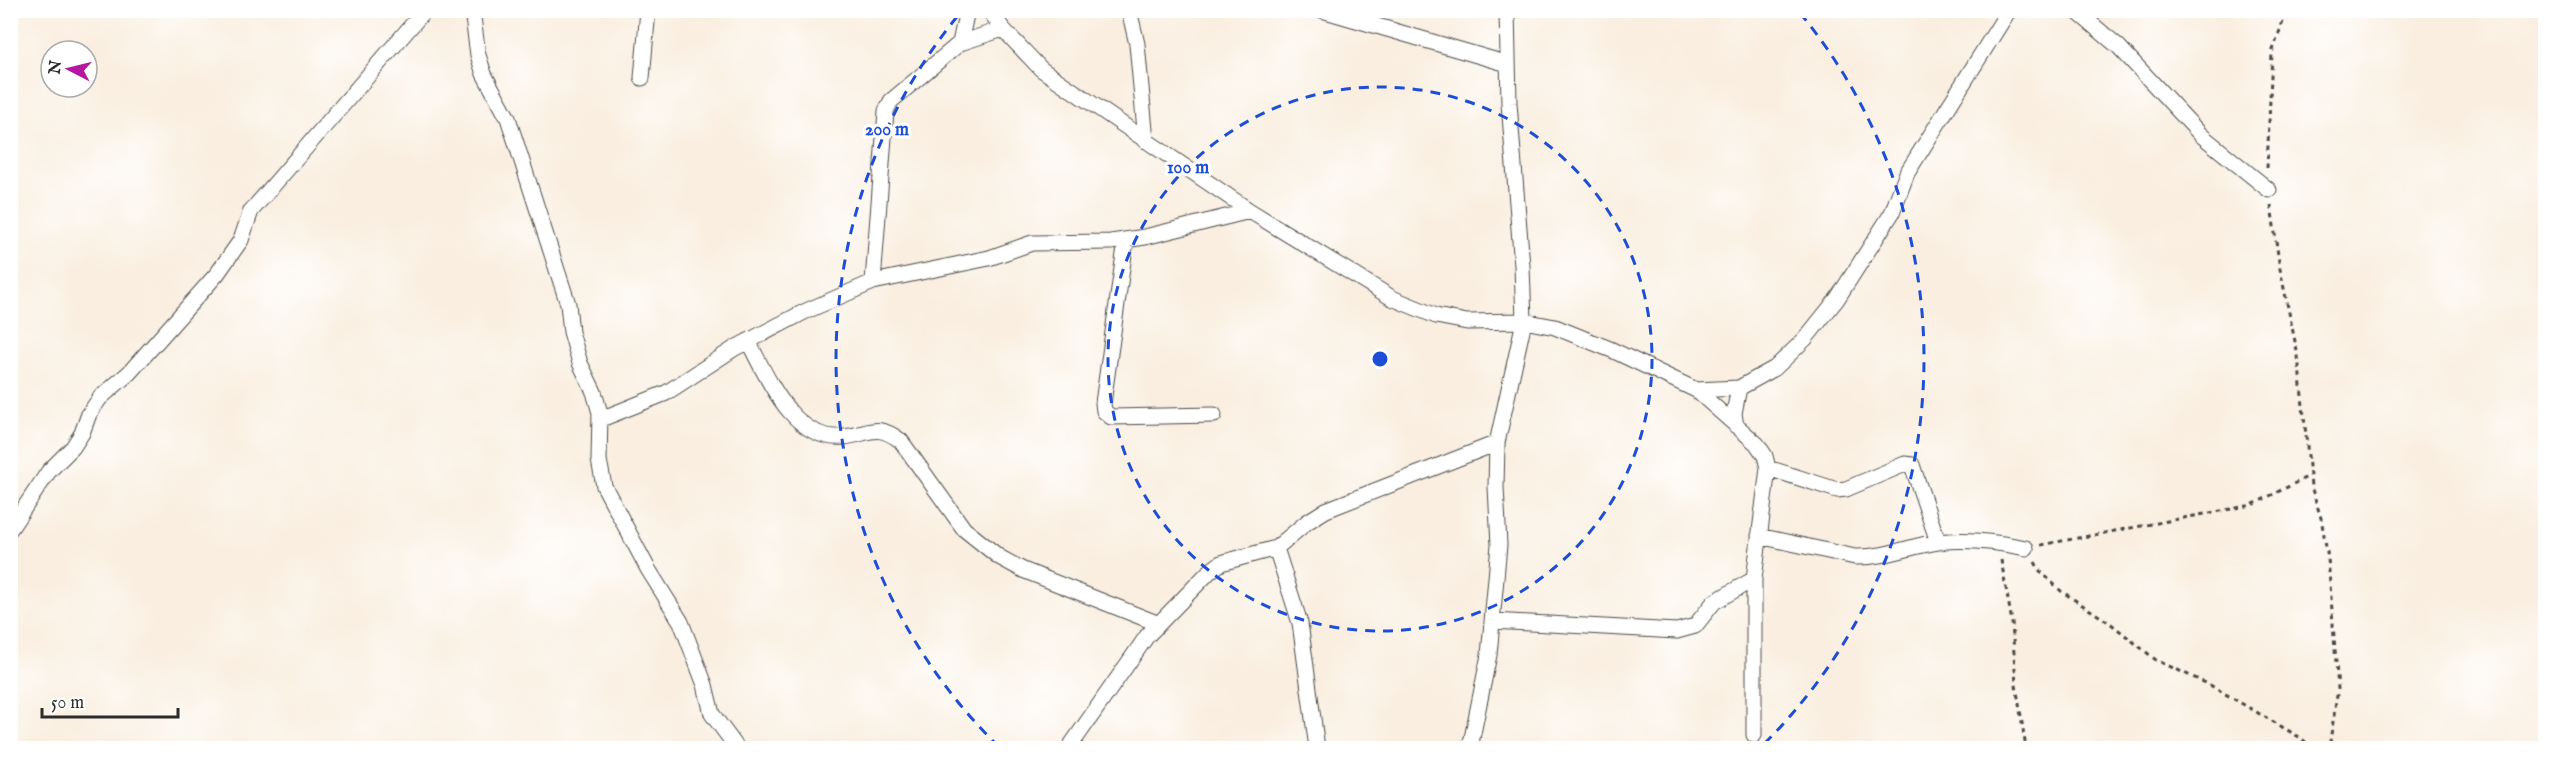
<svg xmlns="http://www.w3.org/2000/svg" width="2556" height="759" font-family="'IM FELL English',serif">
<rect width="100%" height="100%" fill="#fff"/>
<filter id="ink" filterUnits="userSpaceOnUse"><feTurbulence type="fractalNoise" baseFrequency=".0167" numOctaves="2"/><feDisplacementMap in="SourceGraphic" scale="12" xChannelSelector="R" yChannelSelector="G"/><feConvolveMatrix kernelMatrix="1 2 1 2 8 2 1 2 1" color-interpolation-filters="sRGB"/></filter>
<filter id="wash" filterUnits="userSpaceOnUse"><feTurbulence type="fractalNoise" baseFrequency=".008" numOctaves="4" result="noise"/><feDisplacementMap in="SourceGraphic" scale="24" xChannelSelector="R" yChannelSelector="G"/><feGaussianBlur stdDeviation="1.35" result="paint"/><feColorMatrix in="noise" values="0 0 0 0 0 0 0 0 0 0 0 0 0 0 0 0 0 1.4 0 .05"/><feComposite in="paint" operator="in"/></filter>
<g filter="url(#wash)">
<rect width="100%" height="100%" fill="#f9eedf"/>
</g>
<g filter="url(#ink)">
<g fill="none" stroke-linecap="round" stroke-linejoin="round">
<g stroke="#4a4846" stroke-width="17">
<path id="minor" d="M472 10 478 55 484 74 508 118 568 304 571 332 580 363 594 392 600 413 599 460 604 486 648 569 681 622 705 685 712 714 737 748
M989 10 1003 29 1041 69 1250 211 1392 298 1436 316 1467 322 1524 321 1555 327 1612 350 1696 390 1757 444 1765 456 1768 468 1754 579V735
M1129 10 1137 44 1146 141
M1322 10 1508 64
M2075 10 2119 47 2201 135 2269 190
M960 43 967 10
M642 78 648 10
M1126 240 1103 403 1104 411 1111 417 1214 415
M873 282 886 111 891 101 960 43 1003 29
M748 341C768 378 793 442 844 437 870 434 876 422 901 441L964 529 999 557 1023 570 1159 624
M1696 390 1739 388 1775 368 1805 339 1837 299 1892 213 1907 173 2009 10
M601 419 666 393 735 348 804 312 873 282 989 258 1032 243 1111 242 1145 237 1250 211
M1736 426 1734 413 1739 388
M1768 468 1837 490 1846 489 1905 464 1912 465 1938 542
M10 529 49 471 73 447 82 433 89 414 100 398 129 373 217 274 241 240 251 211 425 10
M1759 536 1855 557C1884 558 1910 546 1938 542 1968 538 1997 542 2026 548
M1276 548 1300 623 1317 748
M1492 621 1677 631 1695 626 1714 602 1754 579
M1069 748 1147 636 1209 572 1221 563 1276 548 1307 522 1326 510 1497 443
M1470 748 1489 655 1499 545 1496 487 1497 443 1524 321 1522 266 1509 103 1507 10"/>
</g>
<path stroke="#4a4846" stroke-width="3" stroke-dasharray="4.5 4.5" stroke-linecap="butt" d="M2267 168 2272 53 2287 10
M2271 205 2280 269 2298 356 2311 486 2321 518 2328 558 2338 689 2329 748
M2041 545 2252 505 2309 476
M2001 560 2012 622 2016 685 2026 748
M2035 562 2040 571 2061 591 2110 623 2156 660 2210 685 2301 738 2312 748"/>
<use href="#minor" stroke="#fff" stroke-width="15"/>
</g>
</g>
<g fill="none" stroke="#1d4ed8" stroke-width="3" stroke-dasharray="10 8">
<circle cx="1380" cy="359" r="272"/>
<path d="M999 747A544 544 0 0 1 960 13M1800 13A544 544 0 0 1 1761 747"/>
</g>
<circle cx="1380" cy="359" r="9" fill="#1d4ed8" stroke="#fff" stroke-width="3"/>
<g font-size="18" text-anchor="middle" font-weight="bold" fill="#1d4ed8" stroke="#fff" stroke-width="6" stroke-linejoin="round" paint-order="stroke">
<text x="887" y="135">200 m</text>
<text x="1188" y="173">100 m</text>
</g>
<rect width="2556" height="759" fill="none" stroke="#fff" stroke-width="36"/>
<g transform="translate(69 69) rotate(277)"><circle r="28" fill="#ffffff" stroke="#aaaaaa" stroke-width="1.5"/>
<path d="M0-4.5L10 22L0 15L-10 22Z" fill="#b5179e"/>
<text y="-9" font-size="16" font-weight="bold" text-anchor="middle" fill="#2b2b2b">N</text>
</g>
<path d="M42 708v9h136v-9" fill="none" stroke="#2b2b2b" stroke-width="3"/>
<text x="51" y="708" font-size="18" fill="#2b2b2b" stroke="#ffffff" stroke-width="4.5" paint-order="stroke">50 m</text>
</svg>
